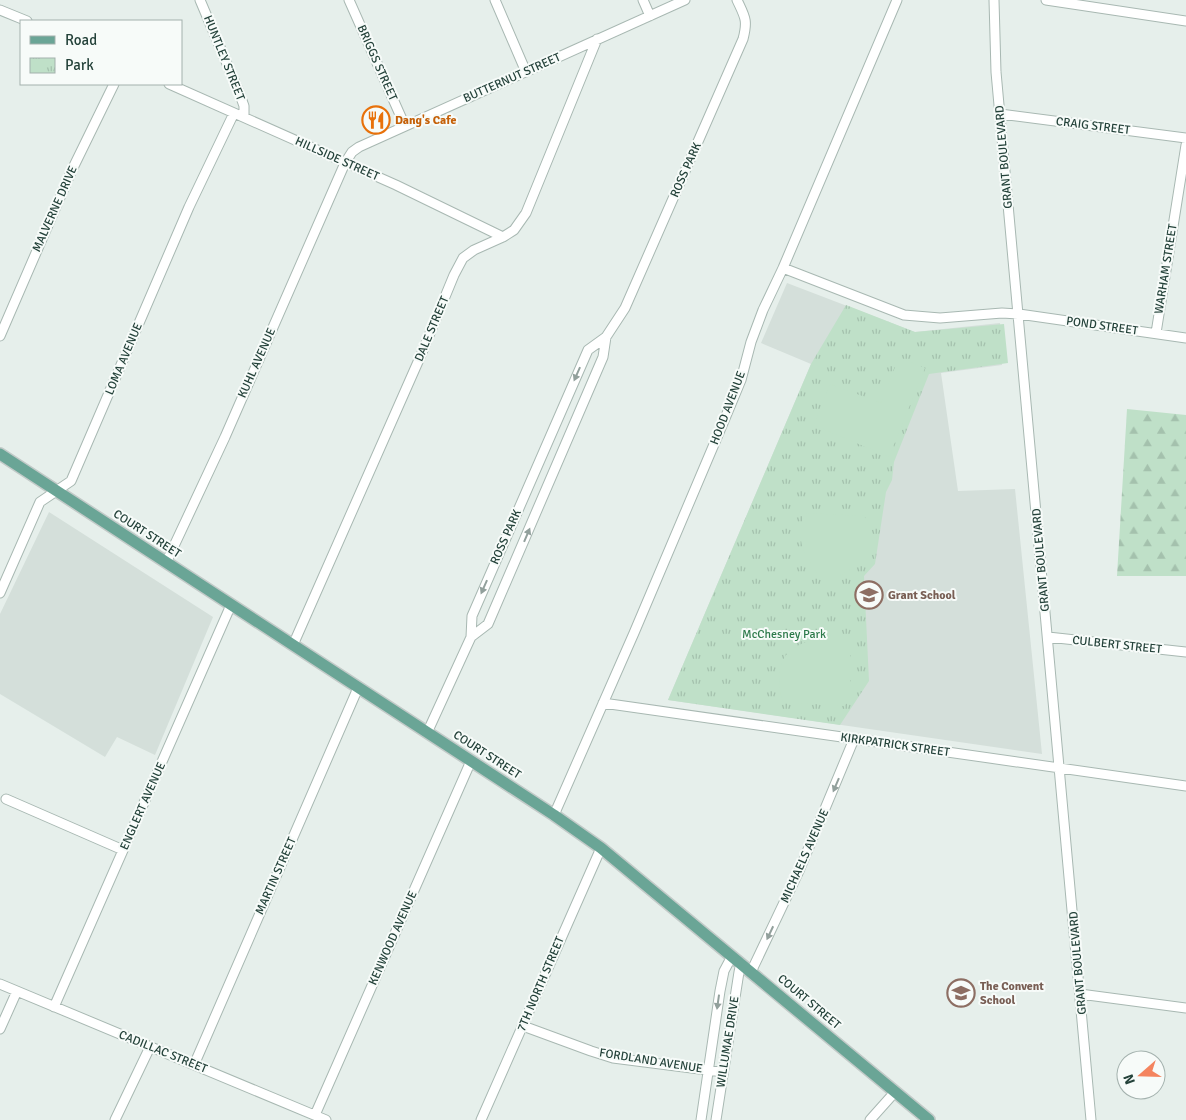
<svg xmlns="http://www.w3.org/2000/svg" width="1186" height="1120" font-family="Signika,sans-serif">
<defs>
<pattern id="forest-firs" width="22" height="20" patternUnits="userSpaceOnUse" patternTransform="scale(1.25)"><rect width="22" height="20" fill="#bfe0c8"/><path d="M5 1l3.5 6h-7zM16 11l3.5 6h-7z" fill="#a4c1ad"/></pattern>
<pattern id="park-tufts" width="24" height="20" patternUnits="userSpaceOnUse" patternTransform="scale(1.25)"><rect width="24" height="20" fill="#bfe0c8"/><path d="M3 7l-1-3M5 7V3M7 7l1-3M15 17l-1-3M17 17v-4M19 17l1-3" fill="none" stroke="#a4c1ad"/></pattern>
</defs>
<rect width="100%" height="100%" fill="#e6efeb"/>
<path fill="#d4dfda" d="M787 283 915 332 1000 323 1002 365 941 373 958 491 1015 489 1042 754 668 700 811 364 761 343Z
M49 512 213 617 155 755 117 737 105 757 0 694V614Z"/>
<path fill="url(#forest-firs)" d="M1127 409 1186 415V576H1117Z"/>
<path fill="url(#park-tufts)" d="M846 305 915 332 1004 324 1008 363 929 374 894 462 892 480 886 492 875 564 864 576 869 681 840 725 668 700 811 364Z"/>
<path fill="#bfe0c8" d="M899 357 925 368 889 457 814 425 830 384 881 403Z
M805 513 864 516 868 521V554L855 567 837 577 817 573 803 550 799 531Z
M831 635H850V700L844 706 783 702C780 694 779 687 779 678 780 646 804 642 831 635Z"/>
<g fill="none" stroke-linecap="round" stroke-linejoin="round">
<g stroke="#a8b8b2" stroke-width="11">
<path id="minor" d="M200 0 239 92 244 106V117
M349 0 405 126
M495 0 526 72
M643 0 650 16
M994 0 996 72 1091 1120
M1046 0 1186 21
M0 10 27 21
M169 84 396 185 503 237
M1000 114 1186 138
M783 268 904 315 940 318 1002 313 1019 314 1186 338
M1156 333 1186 145
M0 336 71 172 114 84
M166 563 225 437 345 163 352 152 359 147 685 0
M0 593 40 502 71 481 189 207 234 113
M471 637 488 624 603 357 606 337
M1048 637 1186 652
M293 645 421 355 454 275 463 258 474 250 503 237 514 230 526 213 597 39
M603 703 1186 786
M427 733 471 637 472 616 588 350 606 337 625 308 743 39C748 20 745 17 737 0
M6 799 123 850
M554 815 634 633 726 416 741 380 751 342 763 310 783 268 897 0
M751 972 799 871 854 739
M0 984 326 1120
M1080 994 1186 1008
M54 1007 231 605
M523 1026 591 1051 613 1058 723 1072
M0 1029 17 991
M194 1065 358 688
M315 1115 471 761
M115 1120 150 1047
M481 1120 601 848
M701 1120 720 991 724 971 732 956
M716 1120 739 972 741 963
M870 1120 895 1092"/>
</g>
<g stroke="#c2cac8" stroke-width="14">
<path id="major" d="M0 454 554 815 601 848 929 1120"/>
</g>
<use href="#minor" stroke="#fff" stroke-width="9"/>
<use href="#major" stroke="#6aa596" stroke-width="11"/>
</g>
<defs><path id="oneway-solid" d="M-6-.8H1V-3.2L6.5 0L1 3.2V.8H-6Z" transform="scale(1.25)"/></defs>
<g fill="#92a09c">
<use href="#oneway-solid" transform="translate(577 374) rotate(114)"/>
<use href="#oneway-solid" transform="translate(527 535) rotate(-67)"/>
<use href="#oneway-solid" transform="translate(484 587) rotate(114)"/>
<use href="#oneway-solid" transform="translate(836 785) rotate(113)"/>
<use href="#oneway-solid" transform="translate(770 933) rotate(115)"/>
<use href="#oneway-solid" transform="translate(718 1002) rotate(98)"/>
</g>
<defs>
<g id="restaurant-ring" transform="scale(1.4375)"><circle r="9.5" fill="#f7fbf9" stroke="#e8710a" stroke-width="1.5"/><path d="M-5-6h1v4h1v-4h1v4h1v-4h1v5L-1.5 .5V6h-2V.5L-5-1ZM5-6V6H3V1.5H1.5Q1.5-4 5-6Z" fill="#e8710a"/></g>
<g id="school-ring" transform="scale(1.4375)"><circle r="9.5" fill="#f7fbf9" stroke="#8d6e63" stroke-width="1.5"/><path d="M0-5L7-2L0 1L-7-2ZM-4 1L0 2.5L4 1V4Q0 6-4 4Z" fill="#8d6e63"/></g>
</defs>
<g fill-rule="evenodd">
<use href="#restaurant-ring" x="376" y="120"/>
<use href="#school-ring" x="869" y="595"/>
<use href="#school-ring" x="961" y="993"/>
</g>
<g text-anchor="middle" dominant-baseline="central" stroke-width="4" stroke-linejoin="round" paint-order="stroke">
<g font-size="12" fill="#24423a" stroke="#f7fbf9">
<text transform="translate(224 58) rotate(68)">HUNTLEY STREET</text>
<text transform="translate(377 63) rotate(66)">BRIGGS STREET</text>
<text transform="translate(512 78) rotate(-24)">BUTTERNUT STREET</text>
<text transform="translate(1093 126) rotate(7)">CRAIG STREET</text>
<text transform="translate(1004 157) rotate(-95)">GRANT BOULEVARD</text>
<text transform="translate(337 159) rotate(24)">HILLSIDE STREET</text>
<text transform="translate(686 170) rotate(-66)">ROSS PARK</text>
<text transform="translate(55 209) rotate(-66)">MALVERNE DRIVE</text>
<text transform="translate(1166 269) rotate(-81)">WARHAM STREET</text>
<text transform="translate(1102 326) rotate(8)">POND STREET</text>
<text transform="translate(432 329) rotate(-67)">DALE STREET</text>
<text transform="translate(124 359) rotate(-67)">LOMA AVENUE</text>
<text transform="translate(257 363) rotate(-66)">KUHL AVENUE</text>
<text transform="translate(728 408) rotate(-69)">HOOD AVENUE</text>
<text transform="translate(147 534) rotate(33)">COURT STREET</text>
<text transform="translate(506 537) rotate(-66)">ROSS PARK</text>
<text transform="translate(1041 560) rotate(-95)">GRANT BOULEVARD</text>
<text transform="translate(1117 645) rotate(6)">CULBERT STREET</text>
<text transform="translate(895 745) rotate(8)">KIRKPATRICK STREET</text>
<text transform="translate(487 755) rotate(33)">COURT STREET</text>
<text transform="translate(143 806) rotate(-66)">ENGLERT AVENUE</text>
<text transform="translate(805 856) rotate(-66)">MICHAELS AVENUE</text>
<text transform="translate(276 876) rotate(-66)">MARTIN STREET</text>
<text transform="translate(393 938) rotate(-66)">KENWOOD AVENUE</text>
<text transform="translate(1078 963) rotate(-95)">GRANT BOULEVARD</text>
<text transform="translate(541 984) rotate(-67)">7TH NORTH STREET</text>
<text transform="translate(809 1002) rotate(40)">COURT STREET</text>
<text transform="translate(728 1042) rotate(-81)">WILLUMAE DRIVE</text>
<text transform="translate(163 1052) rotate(22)">CADILLAC STREET</text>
<text transform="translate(651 1061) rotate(9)">FORDLAND AVENUE</text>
</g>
<g font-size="12" font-weight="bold" fill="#c56008" stroke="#f7fbf9" text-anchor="start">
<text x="395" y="120">Dang's Cafe</text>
</g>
<g font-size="12" font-weight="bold" fill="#785e54" stroke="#f7fbf9" text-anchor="start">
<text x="888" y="595">Grant School</text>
<text x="980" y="986">The Convent<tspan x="980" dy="14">School</tspan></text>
</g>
<g font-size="12" fill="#2d7a4b" stroke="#f7fbf9">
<text x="784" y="634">McChesney Park</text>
</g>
</g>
<rect x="20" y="20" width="162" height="65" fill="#f7fbf9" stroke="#a3b1ad"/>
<rect x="30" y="36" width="25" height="8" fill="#6aa596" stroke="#a3b1ad"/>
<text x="65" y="45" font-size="15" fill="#24423a">Road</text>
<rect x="30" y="58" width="25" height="15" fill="url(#park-tufts)" stroke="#a3b1ad"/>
<text x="65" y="70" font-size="15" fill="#24423a">Park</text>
<g transform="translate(1141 1075) rotate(250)"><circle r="24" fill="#f7fbf9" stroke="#a3b1ad"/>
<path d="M0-4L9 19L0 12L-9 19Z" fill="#f4845f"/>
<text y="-8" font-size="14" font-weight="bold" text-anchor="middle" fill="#24423a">N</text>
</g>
</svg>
